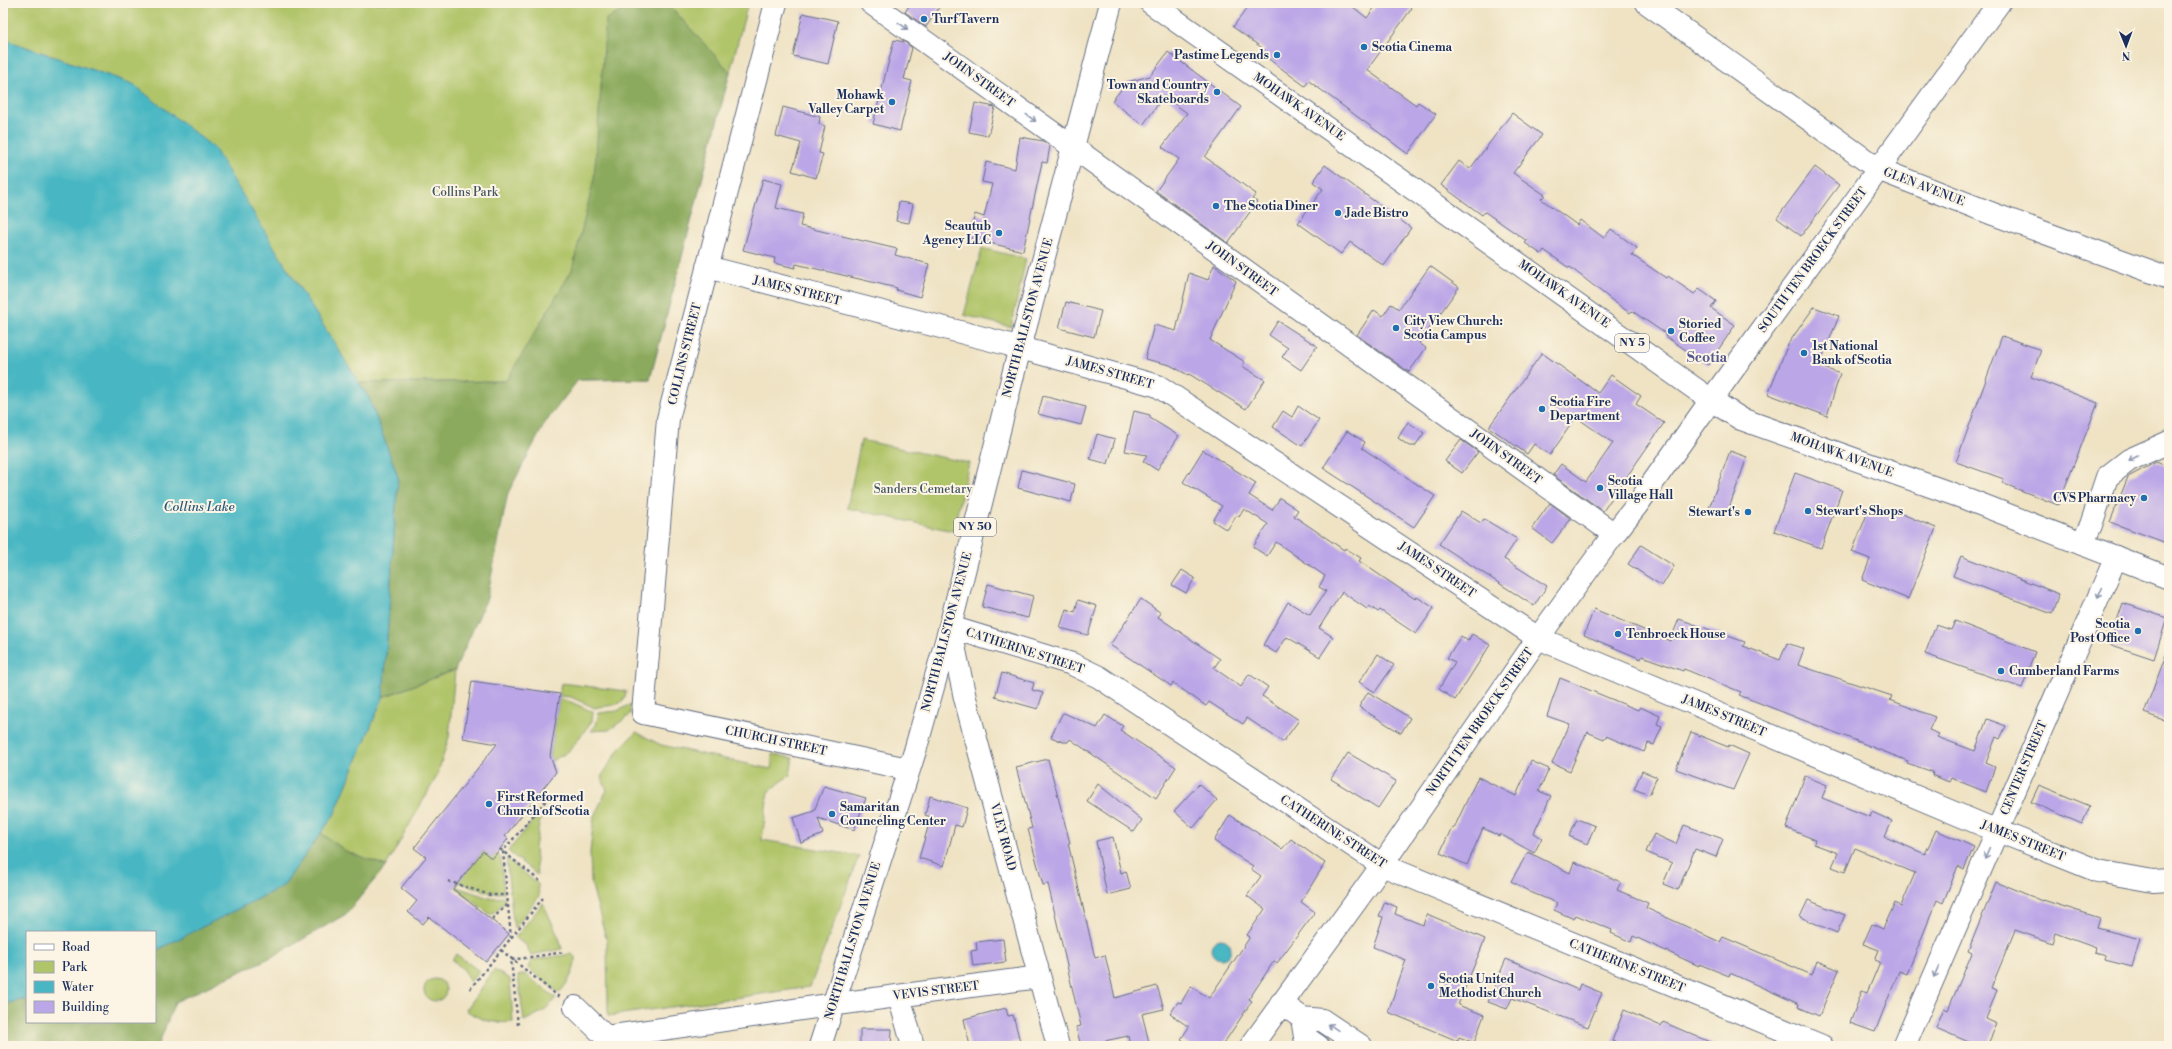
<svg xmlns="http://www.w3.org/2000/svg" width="2172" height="1049" font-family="'Libre Bodoni',serif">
<rect width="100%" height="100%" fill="#fcf5e5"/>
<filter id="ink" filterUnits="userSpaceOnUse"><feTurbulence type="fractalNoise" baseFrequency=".025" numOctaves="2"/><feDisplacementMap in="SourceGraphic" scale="8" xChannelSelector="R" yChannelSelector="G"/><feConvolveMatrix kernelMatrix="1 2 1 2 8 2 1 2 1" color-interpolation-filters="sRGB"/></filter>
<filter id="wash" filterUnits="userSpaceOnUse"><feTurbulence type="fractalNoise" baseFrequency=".012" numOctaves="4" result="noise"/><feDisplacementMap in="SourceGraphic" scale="16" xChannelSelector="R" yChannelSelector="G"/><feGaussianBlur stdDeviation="0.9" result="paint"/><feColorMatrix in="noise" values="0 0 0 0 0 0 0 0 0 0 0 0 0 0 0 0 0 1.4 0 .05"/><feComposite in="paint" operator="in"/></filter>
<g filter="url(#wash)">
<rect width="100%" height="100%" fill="#efe3c4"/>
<path fill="#b0c469" stroke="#667a64" d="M3 3H748L650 379 359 383 287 268 133 84 3 39Z
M982 248 1026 259 1011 327 964 315Z
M861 440 969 463 953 531 847 508Z
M455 670 449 737 437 776 386 866 347 852 321 833 334 815 383 697Z
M561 683 626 691C625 709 608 704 595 708L571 697 559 696Z
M559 699 571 702 593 712 592 721 569 751 552 761 550 756Z
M631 704 630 715 609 730 591 731 596 725 599 713 617 711Z
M636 732 661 745 771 769 773 754 793 758 790 775 768 792 762 840 859 856 810 987 608 1016 607 942 591 882 590 852 594 816 607 790 601 777 619 749Z
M542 810 535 847 537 875 508 851Z
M483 851 492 858 496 854 501 858 504 893H491L458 882Z
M506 858 538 884 539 896 514 929Z
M454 886 489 898 505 897V902L491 915Z
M543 903 559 938 562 949 531 955 526 945 515 938Z
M456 954 479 971 470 982 464 970 452 960Z
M572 954 575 957C576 970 568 983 559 993L528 968 531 960Z
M494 970 510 979 513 1022C494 1024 481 1021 466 1010Z
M525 974 556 998 544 1011 524 1021 518 976Z
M424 990a11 11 0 1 1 22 0a11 11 0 1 1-22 0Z"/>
<path fill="#8caa5d" stroke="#546c5e" d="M639 3H667L730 72 650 379 578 380 545 423 508 493 487 598 455 670 383 697 398 477 369 398 359 383 506 381 572 270 594 179 606 19Z
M321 833 347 852 386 866 346 914 274 956 175 1002 158 1046H3V1004L27 999V1022H155V951L283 886Z"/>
<path fill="#49b7c3" stroke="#327390" d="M3 39 133 84 214 148 287 268 369 398 398 477 383 697 334 815 283 886 155 951V932H27V999L3 1004Z
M1211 949a10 10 0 1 1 20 0a10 10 0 1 1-20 0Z"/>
<g id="blocks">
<path fill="#bba6e7" d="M911 3H942L926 27 905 12Z
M1251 3H1348L1367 18 1378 3H1405L1412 8 1367 70 1416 105 1418 102 1436 114 1408 154 1309 81 1305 86 1262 54 1265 50 1233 27Z
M803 13 838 21 828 64 793 56Z
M894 40 905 42 912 48 904 79 912 81 900 131 873 124Z
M1168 52 1241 107 1205 157 1256 194 1252 199 1257 202 1228 243 1156 191 1179 159 1162 147 1187 113 1164 96 1143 125 1112 101 1127 82 1150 76Z
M975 103 995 107 988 136 969 132Z
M783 107 820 117 819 124 825 126 819 153 823 154 816 178 792 171 801 143 776 136Z
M1512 113 1542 135 1513 173 1545 195 1541 199 1577 225 1580 220 1604 238 1611 229 1637 248 1632 255 1666 278 1668 276 1694 294 1699 289 1716 301 1711 308 1735 325 1708 365 1665 336 1666 334 1632 311 1630 313 1613 301 1570 267 1569 268 1544 250 1541 254 1525 243 1527 241 1485 212 1482 215 1441 185 1459 161 1470 169Z
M1020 137 1043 141 1050 146 1047 163 1042 162 1023 251 969 238 975 214 984 217 992 184 982 182 986 162 1015 169Z
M1325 165 1411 228 1384 266 1350 242 1341 254 1298 223 1323 189 1313 182Z
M1815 167 1839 185 1801 236 1777 218Z
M763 179 782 184 776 208 803 214 800 226 897 249 895 255 929 264 920 297 896 290 897 288 796 264 795 268 774 263 775 258 743 250Z
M899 202 913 204 909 223 896 221Z
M1214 265 1236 281 1210 340 1245 362 1242 366 1265 380 1246 409 1189 374 1188 375 1170 365 1145 359 1154 325 1176 331 1189 273 1208 280Z
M1430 266 1459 287 1419 343 1426 348 1409 372 1357 335 1374 310 1383 316 1391 304 1399 309Z
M1066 302 1101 311 1094 337 1059 328Z
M1814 307 1839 316 1819 366 1840 374 1827 416 1768 394 1788 344Z
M1278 321 1317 346 1301 370 1282 357 1288 348 1269 335Z
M2002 336 2041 350 2031 377 2098 403 2058 505 2002 483 2004 479 1956 462Z
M1542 353 1598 393 1611 375 1641 396 1636 404 1664 423 1603 511 1553 475 1561 464 1586 482 1613 443 1576 417 1550 455 1534 444 1527 454 1489 427Z
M1043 396 1086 407 1081 425 1038 414Z
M1298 406 1319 420 1302 446 1273 427 1283 411 1292 417Z
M1134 411 1150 415V418L1179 436 1157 470 1143 461 1147 455 1125 451Z
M1408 422 1424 433 1415 446H1409L1398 438Z
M1347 431 1365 442 1362 448 1435 496 1414 527 1323 468Z
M1097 434 1115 439 1108 464 1090 459Z
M1461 440 1478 452 1462 473 1445 461Z
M1203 450 1256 483 1249 495 1272 510 1280 498 1298 510 1294 516 1344 550 1345 548 1361 558 1359 561 1415 599 1417 597 1434 608 1416 634 1380 610 1378 612 1369 606 1367 609 1342 592 1319 628 1333 637 1320 657 1287 637 1276 653 1263 645 1288 602 1310 615 1326 591 1319 587 1325 576 1276 542 1267 556 1253 547 1268 524 1244 509 1239 517 1237 515 1227 530 1213 521 1222 506 1183 482Z
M1730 451 1747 457 1726 517 1708 511Z
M2156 462 2169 467V544L2110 522 2128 477Z
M1022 470 1075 484 1071 502 1018 488Z
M1795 473 1842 490 1821 548 1774 531Z
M1550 503 1571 519 1552 543 1532 528Z
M1871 504 1890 511V509L1936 528 1908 599 1862 580 1870 559 1852 552Z
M1461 511 1481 523 1484 519 1517 539 1504 559 1547 586 1534 606 1439 544Z
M1641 545 1674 566 1662 586 1628 564Z
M1961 556 2059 594 2052 614 1953 576Z
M1182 570 1195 578 1186 593 1172 585Z
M988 584 1033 596 1028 618 982 607Z
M1141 599 1161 613 1158 617 1220 659 1214 668 1241 687 1249 674 1268 687 1262 696 1299 720 1283 742 1247 718 1243 724 1209 702 1206 706 1173 683 1171 686 1110 645Z
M1078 600 1097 606 1088 635 1060 628 1066 609 1075 612Z
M2123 603 2167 618 2154 659 2109 644Z
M1594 609 1670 641 1679 619 1745 642 1743 646 1780 660 1787 643 1804 649 1798 665 1892 696 1890 700 1935 717 1929 730 1939 734 1937 737 1975 751 1987 719 2006 726 2000 739 1996 737 1986 763 1995 767 1986 792 1951 778 1949 782 1932 775 1933 772 1907 763 1908 761 1739 695 1741 692 1684 669 1683 671 1642 656 1641 659 1584 635Z
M1955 621 2035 652 2022 688 1925 654 1936 625 1951 630Z
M1472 634 1490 645 1455 700 1439 689 1455 662 1447 658 1461 636 1468 641Z
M2169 647V722L2144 713Z
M1378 654 1394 665 1375 692 1359 682Z
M1002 673 1034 683 1032 690 1043 693 1038 709 995 697Z
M1560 678 1638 710 1640 707 1660 716 1657 724 1662 726 1654 745 1648 743 1644 752 1606 736 1604 739 1587 732 1570 771 1552 763 1570 724 1547 716Z
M472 681 560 694 550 756 556 772 505 836 508 839 492 859 483 851 453 889 509 934 486 962 429 917 423 924 408 912 417 901 401 888 426 857 414 848 497 744 463 738Z
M1368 692 1410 718 1401 733 1359 707Z
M1064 713 1097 728 1105 715 1123 726 1120 730 1176 767 1156 798 1070 739 1068 742H1063L1051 737 1062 714Z
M1691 732 1728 747 1729 745 1749 754 1733 790 1676 769Z
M1348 753 1396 781 1378 808 1331 779Z
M1048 759 1070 843H1068L1095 958 1105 955 1115 998 1157 986 1164 1009 1142 1014 1150 1046H1130L1128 1036 1081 1046 1076 1027 1081 1026 1048 884 1043 885 1034 852 1028 829 1032 828 1016 767Z
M1531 761 1549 769 1539 791 1551 796 1534 833 1542 838 1534 853 1500 834 1499 836 1483 828 1467 865 1440 853 1452 827 1454 828 1478 777 1516 796Z
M1642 771 1657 777 1649 795 1634 789Z
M1805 776 1827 785 1822 798 1870 817 1872 812 1892 821 1885 837 1925 854 1936 830 1974 847 1964 869 1958 866 1943 903 1937 900 1907 974 1899 971 1875 1032 1850 1023 1862 991 1867 993 1880 962 1875 960 1879 950 1863 944 1872 924 1883 929 1895 903 1901 906 1915 873 1855 848 1845 872 1832 867 1838 853 1814 844 1816 840 1786 828Z
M1098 784 1142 820 1134 832 1087 801Z
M1199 784 1217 800 1193 828 1174 811Z
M2039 785 2090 806 2082 824 2031 802Z
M824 786 866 798 854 830 818 818 823 834 801 843 793 818 814 811Z
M930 796 967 808 962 827 955 825 944 866 919 858 931 817 925 815Z
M1230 815 1282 849 1291 839 1325 863 1301 902 1315 912 1277 963 1274 961 1249 999 1252 1001 1222 1046H1191L1181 1039 1189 1027 1170 1014 1178 1002 1181 1003 1191 986 1209 998 1250 937 1247 935 1265 909 1247 896 1261 876 1251 869 1253 866 1214 841Z
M1577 819 1595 826 1587 844 1569 836Z
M1684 825 1723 839 1716 857 1695 849 1678 890 1663 884 1672 863 1646 852 1654 834 1676 844Z
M1113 837 1121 873 1126 871 1131 889 1107 895 1096 841Z
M1528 852 1570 873 1574 862 1621 882 1617 890 1648 903 1646 908 1720 942 1723 937 1812 975 1817 961 1839 970 1819 1016 1798 1007 1799 1004 1730 973 1729 976 1699 964V966L1633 936 1631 942 1611 933 1612 930 1576 915 1574 919 1554 910 1557 903 1530 892 1511 881Z
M1996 882 2043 901V900L2100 918 2097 928 2140 939 2132 967 2105 960 2106 956 2095 953 2096 948 2055 933 2052 943 2015 930 1991 988 1997 990 1986 1019 1997 1024 1987 1046H1978L1936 1028 1944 1008 1948 1010 1972 953 1968 951Z
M1808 900 1845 915 1837 933 1800 917Z
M1385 902 1397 907 1395 914 1423 925 1427 914 1485 939 1458 1005 1484 1015 1474 1043 1459 1037 1458 1041 1388 1012 1406 960 1373 947 1383 917 1379 916Z
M1003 939 1006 962 973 966 971 951 977 950 976 942Z
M1506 959 1578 990 1580 984 1602 993 1588 1027 1512 998 1507 1009 1488 1002Z
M1006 1008 1008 1016 1013 1015 1020 1041 999 1046H970L964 1019Z
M1624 1010 1661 1026 1663 1022 1719 1046H1625L1612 1041Z
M860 1029H892L891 1046H860Z"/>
</g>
</g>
<g filter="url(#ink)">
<use href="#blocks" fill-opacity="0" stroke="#656e82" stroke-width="1"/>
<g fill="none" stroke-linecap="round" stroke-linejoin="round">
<g stroke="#656e82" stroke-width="24">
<path id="minor" d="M776 3 668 419 643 713 908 769
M871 3 1614 534
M1647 3 1878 169 1993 214 2169 278
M707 267 1003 343 1158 386 1538 638 1983 825 2098 871 2153 881 2169 880
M2082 544 2091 525 2107 477 2129 460 2169 442
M899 996 913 1046
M1281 1003 1302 1018 1322 1020 1361 1046
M575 1007 606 1037 815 1007 1039 977
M1302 1018 1305 1037 1318 1046
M1058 1046 965 698 950 627 1072 664 1099 677 1382 865 1822 1046
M1251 1046 1373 878 1538 638 1614 534 1637 505 1711 400 1999 3
M1904 1046 2116 557"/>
</g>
<g stroke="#656e82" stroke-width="24">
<path id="major" d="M1151 3 1711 400 1741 419 1967 499 2169 578
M820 1046 915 751 950 627 1015 367 1111 3"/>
</g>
<path stroke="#656e82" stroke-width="2.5" stroke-dasharray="3 3" stroke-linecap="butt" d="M500 849 541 882
M448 881 490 895H507
M492 919 507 905
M511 938 503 851 548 798
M501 950 559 997
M470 989 543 898
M518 1025 511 960 565 952"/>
<use href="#minor" stroke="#fff" stroke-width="22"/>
<use href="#major" stroke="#fff" stroke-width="22"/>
</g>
<defs><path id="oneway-shaft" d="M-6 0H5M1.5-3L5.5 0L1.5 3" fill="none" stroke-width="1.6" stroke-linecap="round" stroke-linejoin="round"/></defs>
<g stroke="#8d97ae">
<use href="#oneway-shaft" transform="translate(903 26) rotate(36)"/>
<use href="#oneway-shaft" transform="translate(1031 118) rotate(36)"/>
<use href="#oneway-shaft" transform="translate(2134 458) rotate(153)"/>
<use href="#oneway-shaft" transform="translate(2100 593) rotate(113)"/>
<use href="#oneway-shaft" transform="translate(1987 853) rotate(114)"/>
<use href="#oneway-shaft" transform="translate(1936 972) rotate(114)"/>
<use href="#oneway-shaft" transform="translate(1333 1027) rotate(-146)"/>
</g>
</g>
<g fill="#1f6fb2" stroke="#fcf5e5" stroke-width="1.5">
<circle cx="924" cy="19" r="4"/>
<circle cx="1364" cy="47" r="4"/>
<circle cx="1277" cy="55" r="4"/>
<circle cx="1217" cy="92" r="4"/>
<circle cx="892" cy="102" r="4"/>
<circle cx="1216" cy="206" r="4"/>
<circle cx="1338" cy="213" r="4"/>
<circle cx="999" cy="233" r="4"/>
<circle cx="1396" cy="328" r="4"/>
<circle cx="1671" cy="331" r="4"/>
<circle cx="1804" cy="353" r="4"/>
<circle cx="1542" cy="409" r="4"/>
<circle cx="1600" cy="488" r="4"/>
<circle cx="2144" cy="498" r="4"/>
<circle cx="1808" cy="511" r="4"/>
<circle cx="1748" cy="512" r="4"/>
<circle cx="2138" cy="631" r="4"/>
<circle cx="1618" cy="634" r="4"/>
<circle cx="2001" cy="671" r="4"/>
<circle cx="489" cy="804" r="4"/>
<circle cx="832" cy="814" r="4"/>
<circle cx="1431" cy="986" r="4"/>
</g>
<g text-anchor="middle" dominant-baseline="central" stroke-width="4" stroke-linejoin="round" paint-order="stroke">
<g fill="#fcf5e5" stroke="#5e6a86" stroke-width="1">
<rect x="1615" y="334" width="34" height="18" rx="3"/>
<rect x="954" y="518" width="42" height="18" rx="3"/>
</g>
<g font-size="11" font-weight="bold" fill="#1b2f5e">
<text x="1632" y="343">NY 5</text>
<text x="975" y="527">NY 50</text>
</g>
<g font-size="12" font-weight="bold" fill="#1b2f5e" stroke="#fcf5e5" text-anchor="start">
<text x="932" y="19">Turf Tavern</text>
<text x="1372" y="47">Scotia Cinema</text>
<text x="1269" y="55" text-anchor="end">Pastime Legends</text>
<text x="1209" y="85" text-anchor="end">Town and Country<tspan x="1209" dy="14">Skateboards</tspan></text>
<text x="884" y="95" text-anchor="end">Mohawk<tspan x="884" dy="14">Valley Carpet</tspan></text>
<text x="1224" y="206">The Scotia Diner</text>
<text x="1346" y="213">Jade Bistro</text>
<text x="991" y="226" text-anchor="end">Scautub<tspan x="991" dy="14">Agency LLC</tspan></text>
<text x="1404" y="321">City View Church:<tspan x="1404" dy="14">Scotia Campus</tspan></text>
<text x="1679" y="324">Storied<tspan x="1679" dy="14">Coffee</tspan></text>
<text x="1812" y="346">1st National<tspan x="1812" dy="14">Bank of Scotia</tspan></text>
<text x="1550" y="402">Scotia Fire<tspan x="1550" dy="14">Department</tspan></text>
<text x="1608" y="481">Scotia<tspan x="1608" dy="14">Village Hall</tspan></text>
<text x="2136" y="498" text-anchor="end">CVS Pharmacy</text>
<text x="1816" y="511">Stewart's Shops</text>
<text x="1740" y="512" text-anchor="end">Stewart's</text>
<text x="2130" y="624" text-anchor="end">Scotia<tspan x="2130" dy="14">Post Office</tspan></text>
<text x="1626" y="634">Tenbroeck House</text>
<text x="2009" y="671">Cumberland Farms</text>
<text x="497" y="797">First Reformed<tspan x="497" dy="14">Church of Scotia</tspan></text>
<text x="840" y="807">Samaritan<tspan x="840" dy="14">Counceling Center</tspan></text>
<text x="1439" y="979">Scotia United<tspan x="1439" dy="14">Methodist Church</tspan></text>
</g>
<g font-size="12" fill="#1b2f5e" stroke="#fcf5e5">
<text transform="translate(979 80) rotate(36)">JOHN STREET</text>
<text transform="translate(1299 107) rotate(35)">MOHAWK AVENUE</text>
<text transform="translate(1924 187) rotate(21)">GLEN AVENUE</text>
<text transform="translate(1813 260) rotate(-54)">SOUTH TEN BROECK STREET</text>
<text transform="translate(1242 269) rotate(36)">JOHN STREET</text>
<text transform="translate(797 291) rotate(14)">JAMES STREET</text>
<text transform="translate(1564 294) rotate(35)">MOHAWK AVENUE</text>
<text transform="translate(1028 318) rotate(-75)">NORTH BALLSTON AVENUE</text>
<text transform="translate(685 354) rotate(-76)">COLLINS STREET</text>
<text transform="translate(1110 373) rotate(16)">JAMES STREET</text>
<text transform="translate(1842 455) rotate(20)">MOHAWK AVENUE</text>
<text transform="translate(1506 457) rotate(36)">JOHN STREET</text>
<text transform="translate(1437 570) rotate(34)">JAMES STREET</text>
<text transform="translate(947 632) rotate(-75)">NORTH BALLSTON AVENUE</text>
<text transform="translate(1025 651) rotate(18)">CATHERINE STREET</text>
<text transform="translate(1724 716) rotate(23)">JAMES STREET</text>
<text transform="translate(1480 722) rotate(-55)">NORTH TEN BROECK STREET</text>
<text transform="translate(776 741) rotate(12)">CHURCH STREET</text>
<text transform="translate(2024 768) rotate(-67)">CENTER STREET</text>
<text transform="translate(1333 832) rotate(33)">CATHERINE STREET</text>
<text transform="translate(1003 837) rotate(75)">VLEY ROAD</text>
<text transform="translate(2023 841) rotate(22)">JAMES STREET</text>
<text transform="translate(853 941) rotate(-73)">NORTH BALLSTON AVENUE</text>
<text transform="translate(1627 966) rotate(22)">CATHERINE STREET</text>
<text transform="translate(936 991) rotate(-7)">VEVIS STREET</text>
</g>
<g font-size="12" fill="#405461" stroke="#fcf5e5">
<text x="465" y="192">Collins Park</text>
<text x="923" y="489">Sanders Cemetary</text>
</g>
<g font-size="13" font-style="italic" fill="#29587c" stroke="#fcf5e5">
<text x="199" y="507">Collins Lake</text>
</g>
<g font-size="14" font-weight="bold" fill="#53598e" stroke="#fcf5e5">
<text x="1707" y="358">Scotia</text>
</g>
</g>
<rect width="2172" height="1049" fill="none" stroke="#fcf5e5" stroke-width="16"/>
<rect x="26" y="931" width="130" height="92" fill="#fcf5e5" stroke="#a2a6af"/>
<rect x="34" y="944" width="20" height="6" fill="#ffffff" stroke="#a2a6af"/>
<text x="62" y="951" font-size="12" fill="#1b2f5e">Road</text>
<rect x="34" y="961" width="20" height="12" fill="#b0c469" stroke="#a2a6af"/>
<text x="62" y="971" font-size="12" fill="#1b2f5e">Park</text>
<rect x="34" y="981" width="20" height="12" fill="#49b7c3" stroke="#a2a6af"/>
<text x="62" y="991" font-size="12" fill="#1b2f5e">Water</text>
<rect x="34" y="1001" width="20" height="12" fill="#bba6e7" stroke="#a2a6af"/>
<text x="62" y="1011" font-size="12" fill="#1b2f5e">Building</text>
<g transform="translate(2126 46) rotate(179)" stroke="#fcf5e5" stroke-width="3" paint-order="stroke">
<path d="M0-3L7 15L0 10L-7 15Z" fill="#1b2f5e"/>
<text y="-6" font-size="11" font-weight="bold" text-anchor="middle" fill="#1b2f5e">N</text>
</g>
</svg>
